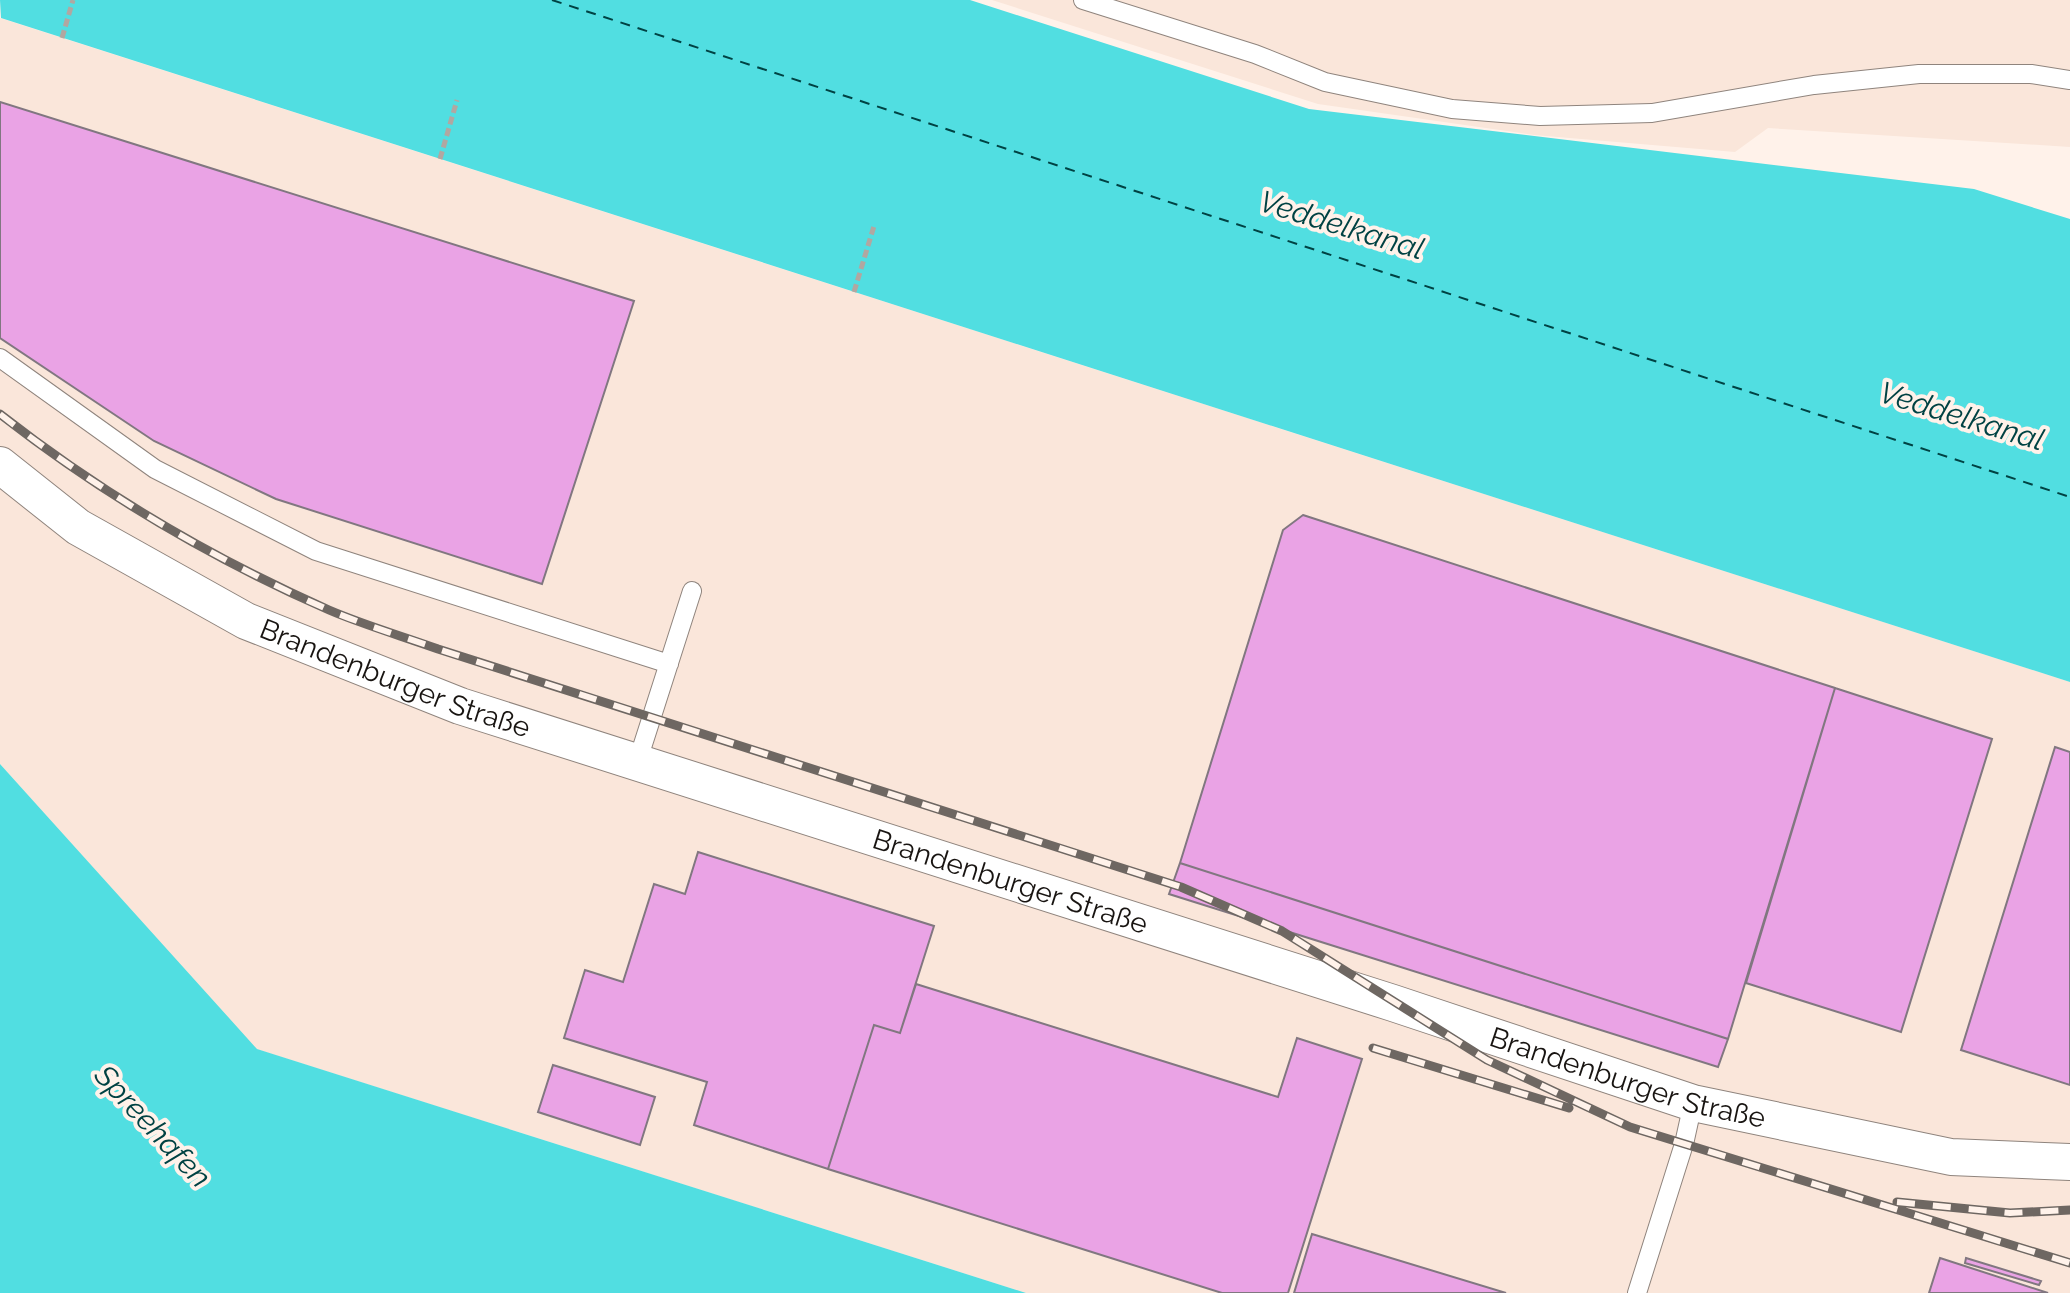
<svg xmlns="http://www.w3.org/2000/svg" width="2070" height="1293" font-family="Raleway,sans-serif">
<rect width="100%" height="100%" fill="#fff2ea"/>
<path fill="#fae6da" d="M992 0H2070V147L1768 128 1735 152 1534 135 1318 104Z
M0 18 2070 682V1293H1026L256 1049 0 764Z"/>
<path fill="#51dee1" d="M0 0H970L1309 109 1974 189 2070 219V682L1 18Z
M0 764 257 1049 1026 1293H0Z"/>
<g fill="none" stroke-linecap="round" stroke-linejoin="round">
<path stroke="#004243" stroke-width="2" stroke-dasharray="10 8" stroke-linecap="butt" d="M552 0 2070 497"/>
</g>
<path fill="#eaa3e5" stroke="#817780" stroke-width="2" d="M0 102 634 301 542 584 276 499 154 441 0 338Z
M1303 515 1835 688 1728 1039 1180 863 1283 530Z
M1835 688 1992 739 1901 1032 1746 983Z
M2055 747 2070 752V1085L1961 1050Z
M698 852 934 926 900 1033 874 1025 828 1169 694 1125 707 1082 564 1038 585 970 623 982 654 884 685 894Z
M1180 863 1728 1039 1718 1067 1169 894Z
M916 984 1278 1097 1297 1038 1362 1059 1288 1293H1222L828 1169 874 1025 900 1033Z
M553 1065 655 1097 640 1145 538 1112Z
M1312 1234 1506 1293H1294Z
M1940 1258 2048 1293H1929Z
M1966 1258 2041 1281 2039 1285 1965 1263Z"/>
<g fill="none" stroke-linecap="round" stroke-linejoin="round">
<g stroke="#8f847d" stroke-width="20">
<path id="lane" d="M1083 0 1255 54 1325 82 1452 109 1540 116 1652 113 1814 85 1919 74H2031L2070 80
M0 358 155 469 316 551 669 664
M637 763 692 591
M1637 1293 1684 1144 1693 1103"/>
</g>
<g stroke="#8f847d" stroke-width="38">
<g id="street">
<path id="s1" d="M0 465 78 527 246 621 460 706 1393 1003 1693 1103 1951 1157 2070 1162"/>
</g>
</g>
<path stroke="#b1a7a1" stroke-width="5" stroke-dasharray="8 4" stroke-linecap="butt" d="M62 38 73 0
M440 159 457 100
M854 292 874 226"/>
<use href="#lane" stroke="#fff" stroke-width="18"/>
<use href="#street" stroke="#fff" stroke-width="36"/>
<g stroke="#6e6762" stroke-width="9">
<path id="rail" d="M0 414C101 493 211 558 329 610 364 625 402 636 438 649L1181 887 1282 931 1487 1060 1630 1127 2070 1263
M1373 1048 1569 1108
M1897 1202 2010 1213 2070 1210"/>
</g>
<use href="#rail" stroke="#fff2ea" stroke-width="6" stroke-dasharray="18" stroke-linecap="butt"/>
</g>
<g text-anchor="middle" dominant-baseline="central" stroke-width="8" stroke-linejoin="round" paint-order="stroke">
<g font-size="28" fill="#181411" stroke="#fff2ea">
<text stroke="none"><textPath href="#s1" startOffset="452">Brandenburger Straße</textPath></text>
<text stroke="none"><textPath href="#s1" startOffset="1100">Brandenburger Straße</textPath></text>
<text stroke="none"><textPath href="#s1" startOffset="1748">Brandenburger Straße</textPath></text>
</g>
<g font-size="30" font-style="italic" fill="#004243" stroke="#fff2ea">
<text transform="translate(1342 225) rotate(17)">Veddelkanal</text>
<text transform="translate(1962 416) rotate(17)">Veddelkanal</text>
<text transform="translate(153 1126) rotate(47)">Spreehafen</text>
</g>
</g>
</svg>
